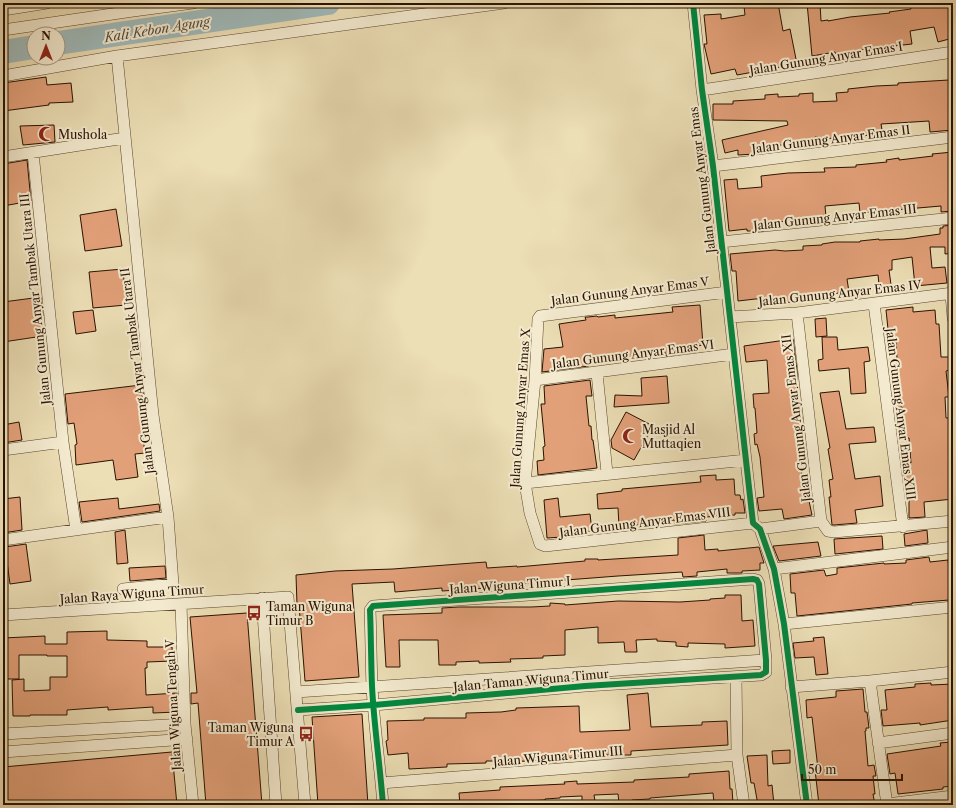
<svg xmlns="http://www.w3.org/2000/svg" width="956" height="808" font-family="'Libre Caslon Text',serif">
<rect width="100%" height="100%" fill="#ecdeb5"/>
<filter id="stains"><feTurbulence type="fractalNoise" baseFrequency=".005" numOctaves="4"/><feColorMatrix values="0 0 0 0 .2 0 0 0 0 .09 0 0 0 0 .02 0 0 0 .5 -.17"/></filter>
<radialGradient id="worn" r=".72"><stop offset=".6" stop-color="#630" stop-opacity="0"/><stop offset="1" stop-color="#630" stop-opacity=".3"/></radialGradient>
<g fill="none" stroke-linecap="round" stroke-linejoin="round">
<path stroke="#9fb9b9" stroke-width="24" d="M58 43 328 3
M3 52 34 47"/>
</g>
<path fill="#e2a079" stroke="#2a1200" d="M765 3H778L783 31 790 29 797 64 737 75 735 69 711 74 704 44H707L704 15 721 14V19L745 15 744 6Z
M807 3H820L821 21 828 20V21L850 17 890 13 889 12 911 9 910 3H920L921 7 934 3H949L953 20V38L938 42 934 27 910 31 912 44 857 50V53L836 57 835 52 812 56Z
M46 77 47 85 71 83 73 102 49 103V105L3 111V83Z
M949 80 950 106 953 105V130L930 132 929 121 881 124 883 135 850 136V139L838 141V139L815 137 817 143 800 147V143L754 148V154L738 155V150L725 153 722 140 788 125 787 121 713 120V104H733V101L765 99V95L778 94V97L799 96V94L813 93V102L837 101 836 93 848 92V89L876 86 898 85V83Z
M54 125 55 142 23 145 20 126Z
M953 152V211L941 212V206L860 213 859 203 825 206 826 217 790 220V221L776 222V228L764 227V231H747V229L729 231 724 180 737 179 738 189 762 187 761 176 788 173 825 172 824 168 856 167V165L887 162 886 160 899 158V160L933 156 932 154Z
M27 160 31 201 3 206V164Z
M116 209 122 246 85 251 80 215Z
M953 225V253L945 254V247H930L932 268 945 267 947 283 915 286 912 257 892 260V270H889L892 292 880 294 878 275 847 279 849 292 790 298 791 302 774 305 773 297 738 301 736 271H732L730 254 775 250 785 251 803 250V246L822 245V244L835 242H860V241L879 239V240L904 239 940 234V228H943V226Z
M123 269 126 305 93 308 89 272Z
M41 297 43 316H40L43 336 3 342V302Z
M700 305 703 345 697 346V352L666 356V353L634 355V359L589 363V366L542 372 544 349 563 347 559 324 586 320 585 317H588L597 316 598 317 615 315V318L673 312 672 307Z
M913 307V312L935 310 936 324H939L941 357H949L950 370 946 371 949 397H945L946 418H951L953 451V499L924 502 925 517 909 518V499H907L905 488 904 474H908V463H911L909 438H905L902 407 895 408 893 394H896V377H898L896 342H894L893 328 888 329 886 310Z
M93 310 96 331 76 334 73 312Z
M826 318 827 336 816 337 815 319Z
M822 337H837L838 350 868 347 870 361 864 362 866 393 851 394 849 368 819 371 818 360 823 359Z
M793 339 797 371 798 405H800L802 419H800L802 439H804L806 450H802L804 469H801L807 502 809 501 812 515 784 519 782 509 759 511 757 498 764 497 760 457 757 444 755 445 754 434 757 433 755 408H754L753 394 769 393 767 360 746 362 744 346Z
M667 376 669 403 614 407 615 395 642 396 641 378Z
M590 380 592 396H586L589 426H591L592 440H593L597 468 538 475 537 461 544 460 543 447 545 446 541 404H545L544 386Z
M141 385 144 413 140 414 145 453 135 454 138 477 116 480 113 460 76 465 75 445 77 444 74 423 68 424 65 394Z
M839 391 846 429 874 427 876 442 849 444 855 479 880 476 883 506 855 510 857 523 834 525H832L829 497H831L829 480 833 479 828 449 830 448 820 393Z
M626 412 653 426 634 460 612 448 611 440Z
M19 422 22 440 3 443V425Z
M716 475V480L734 479 735 495H740L741 500 743 499 745 513H735V515L706 517V521L677 524H675L674 520 661 521V519L640 521 641 525 619 526 618 508 598 509 597 494 622 491V489L701 482 700 476Z
M20 497 22 530 3 533V499Z
M118 498 119 509 159 504 160 511 82 522 79 502Z
M558 498 560 517 590 514 592 531 562 534V537L547 538 544 500Z
M125 530 128 563 117 564 115 532Z
M927 530 928 543 905 546 904 534Z
M704 535 705 550 718 549V551L759 547 764 563H760V570L742 571V573H727V569L697 572V576L683 577 682 572 618 576 488 586V588L442 591V588L395 592 394 582 352 584 359 677 305 681 299 605H297L296 575 335 571 393 569 486 562 487 568 517 566V567L585 561V559H598V560L678 555V538Z
M882 536 883 549 835 554 834 539Z
M818 542 821 556 779 561 773 546Z
M26 544 31 581 10 584 5 547Z
M929 557 930 562 948 560 950 577H949V600L912 603V604L797 616 795 593H791L790 574 824 570 826 576 837 574V568L884 563V564L906 563V560Z
M165 566 166 578 130 581 129 568Z
M725 595H741L742 621 753 620 755 646 725 648V644L688 643V647L676 646V642L657 641V639L636 640 637 652H625L624 642 598 643V627L565 630V655L543 656V658L510 659 511 662 479 663V661L456 662V665H439L438 640H399L400 667H386L383 615 442 613V608L459 607H531L550 606V603L565 604V605L618 601 680 602 710 600V599L725 598Z
M247 613 262 805H206L198 703 191 704V693H197L190 617Z
M107 631V640L147 641V647H172L173 661 147 662V668H145L146 695 177 693V712L153 713V707L108 710V707L67 710V715H30V716H13L12 680 24 679V691L50 690V677H67V656H47V655H19V679H6V677H3V638L45 636V644H67V632Z
M824 637 828 674 816 675 814 657 795 658 793 643 814 641 813 638Z
M931 683V685L953 684V720L920 725V723L883 726 881 710H887L885 690 915 687V684Z
M863 689 865 712H867L869 728H866V731H865L868 766 874 765 876 776H873L875 794H873L875 805H819L815 770 818 769 812 717 807 718 806 700 836 697V691Z
M648 693 651 727 702 725V722L727 721 728 745 631 751V755H595V756L557 759V762L545 763V760L507 762V761H486V763L447 764V767L409 769 408 753 388 755 386 741 388 740 387 721 424 720V718H466V713L501 712 516 710V708L579 706 580 732 630 730 627 695Z
M362 714 368 805H318L312 717Z
M951 742 953 761V786L943 787V789L898 794 895 773 890 774 887 754 941 746 940 743Z
M790 750V763L773 764 772 751Z
M172 752 177 805H3V767Z
M767 755 768 786 772 785 774 805H758L754 783H751L747 756Z
M729 771 730 789H732L733 803H714L713 793 650 798V799L632 800V802L619 803 618 794 594 795 595 801 582 802V796L560 797V798L545 799V800L527 801V803H512V805H489V804L460 805 459 793 500 790V787L565 784 564 782 577 781V784L634 782V780L689 777V774Z"/>
<g fill="none" stroke-linecap="round" stroke-linejoin="round">
<g stroke="#5a452d" stroke-width="12">
<path id="street" d="M693 3 702 90 713 166 753 523 760 529 774 569 784 624 807 805
M3 10 47 3
M3 30 133 11 193 3
M3 76 117 56 504 3
M702 90 953 52
M33 153 63 442 76 530
M3 157 125 138
M713 166 953 137
M721 242 953 218
M727 292 540 316 538 319 535 380 525 483 530 513 540 544 545 546 753 523
M951 294 953 318
M874 304 903 527
M797 313 821 521
M730 317 797 313 953 293
M597 373 607 473
M535 380 734 354
M3 450 63 442
M525 483 746 460
M760 529 821 521 828 531 834 532 953 521
M3 540 168 517 153 415 117 56
M774 569 953 547
M123 589 173 584 168 517
M262 598 276 805
M181 604 185 724 193 805
M3 615 288 597 305 805
M784 624 953 607
M736 677 737 755 744 805
M870 681 887 805
M791 687 870 681 953 672
M296 692 766 660
M298 710 374 705 585 686 761 675 766 672V660L759 584 757 580 753 579 373 606 370 610C371 635 371 661 372 686 374 726 380 765 383 805
M3 734 185 724
M878 743 953 733
M3 752 187 739
M381 783 737 755
M887 804 953 796"/>
</g>
<use href="#street" stroke="#f3eacf" stroke-width="11"/>
<g stroke="#f3eacf" stroke-width="8">
<path id="cycleway" d="M693 3 702 90 713 166 753 523 760 529 774 569 784 624 807 805
M298 710 374 705 585 686 761 675 766 672V660L759 584 757 580 753 579 373 606 370 610C371 635 371 661 372 686 374 726 380 765 383 805"/>
</g>
<use href="#cycleway" stroke="#00873e" stroke-width="6"/>
</g>
<defs>
<g id="mosque-bare" transform="scale(1.2)"><path d="M3.5-4.9A6 6 0 1 0 3.5 4.9A5 5 0 1 1 3.5-4.9Z" fill="#8f2418" stroke="#f3eacf" stroke-width="2.5" paint-order="stroke"/></g>
<g id="bus-bare" transform="scale(1.2)"><path d="M-5-6H5V4H4V6H2V4H-2V6H-4V4H-5ZM-3.5-4V0h7V-4ZM-3.5 1.2v1.5H-2V1.2ZM2 1.2v1.5H3.5V1.2Z" fill="#8f2418" stroke="#f3eacf" stroke-width="2.5" paint-order="stroke"/></g>
</defs>
<g fill-rule="evenodd">
<use href="#mosque-bare" x="46" y="134"/>
<use href="#mosque-bare" x="630" y="436"/>
<use href="#bus-bare" x="254" y="613"/>
<use href="#bus-bare" x="306" y="734"/>
</g>
<g text-anchor="middle" dominant-baseline="central" stroke-width="4" stroke-linejoin="round" paint-order="stroke">
<g font-size="12" fill="#2a1200" stroke="#f3eacf">
<text transform="translate(826 58) rotate(-9)">Jalan Gunung Anyar Emas I</text>
<text transform="translate(831 139) rotate(-7)">Jalan Gunung Anyar Emas II</text>
<text transform="translate(702 180) rotate(-97)">Jalan Gunung Anyar Emas</text>
<text transform="translate(835 217) rotate(-6)">Jalan Gunung Anyar Emas III</text>
<text transform="translate(630 291) rotate(-7)">Jalan Gunung Anyar Emas V</text>
<text transform="translate(840 293) rotate(-6)">Jalan Gunung Anyar Emas IV</text>
<text transform="translate(35 299) rotate(-96)">Jalan Gunung Anyar Tambak Utara III</text>
<text transform="translate(633 354) rotate(-7)">Jalan Gunung Anyar Emas VI</text>
<text transform="translate(137 371) rotate(-97)">Jalan Gunung Anyar Tambak Utara II</text>
<text transform="translate(520 408) rotate(-86)">Jalan Gunung Anyar Emas X</text>
<text transform="translate(901 414) rotate(83)">Jalan Gunung Anyar Emas XIII</text>
<text transform="translate(796 418) rotate(-97)">Jalan Gunung Anyar Emas XII</text>
<text transform="translate(645 522) rotate(-7)">Jalan Gunung Anyar Emas VIII</text>
<text transform="translate(510 585) rotate(-4)">Jalan Wiguna Timur I</text>
<text transform="translate(132 594) rotate(-4)">Jalan Raya Wiguna Timur</text>
<text transform="translate(531 680) rotate(-5)">Jalan Taman Wiguna Timur</text>
<text transform="translate(173 705) rotate(-93)">Jalan Wiguna Tengah V</text>
<text transform="translate(558 756) rotate(-5)">Jalan Wiguna Timur III</text>
</g>
<g font-size="12" fill="#2a1200" stroke="#f3eacf" text-anchor="start">
<text x="58" y="134">Mushola</text>
<text x="642" y="429">Masjid Al<tspan x="642" dy="14">Muttaqien</tspan></text>
<text x="266" y="606">Taman Wiguna<tspan x="266" dy="14">Timur B</tspan></text>
<text x="294" y="727" text-anchor="end">Taman Wiguna<tspan x="294" dy="14">Timur A</tspan></text>
</g>
<g font-size="13" font-style="italic" fill="#534c41" stroke="#f3eacf">
<text transform="translate(157 29) rotate(-9)">Kali Kebon Agung</text>
</g>
</g>
<rect width="956" height="808" fill="none" stroke="#ecdeb5" stroke-width="16"/>
<rect x="4" y="4" width="948" height="800" fill="none" stroke="#2a1200" stroke-width="2"/>
<rect x="8" y="8" width="940" height="792" fill="none" stroke="#2a1200"/>
<g transform="translate(46 46)"><circle r="19" fill="#f3eacf" stroke="#a3947c"/>
<path d="M0-3L7 15L0 10L-7 15Z" fill="#8f2418"/>
<text y="-6" font-size="11" font-weight="bold" text-anchor="middle" fill="#2a1200">N</text>
</g>
<path d="M802 774v6h100v-6" fill="none" stroke="#2a1200" stroke-width="2"/>
<text x="808" y="774" font-size="12" fill="#2a1200" stroke="#f3eacf" stroke-width="3" paint-order="stroke">50 m</text>
<rect width="100%" height="100%" filter="url(#stains)"/>
<rect width="100%" height="100%" fill="url(#worn)"/>
</svg>
